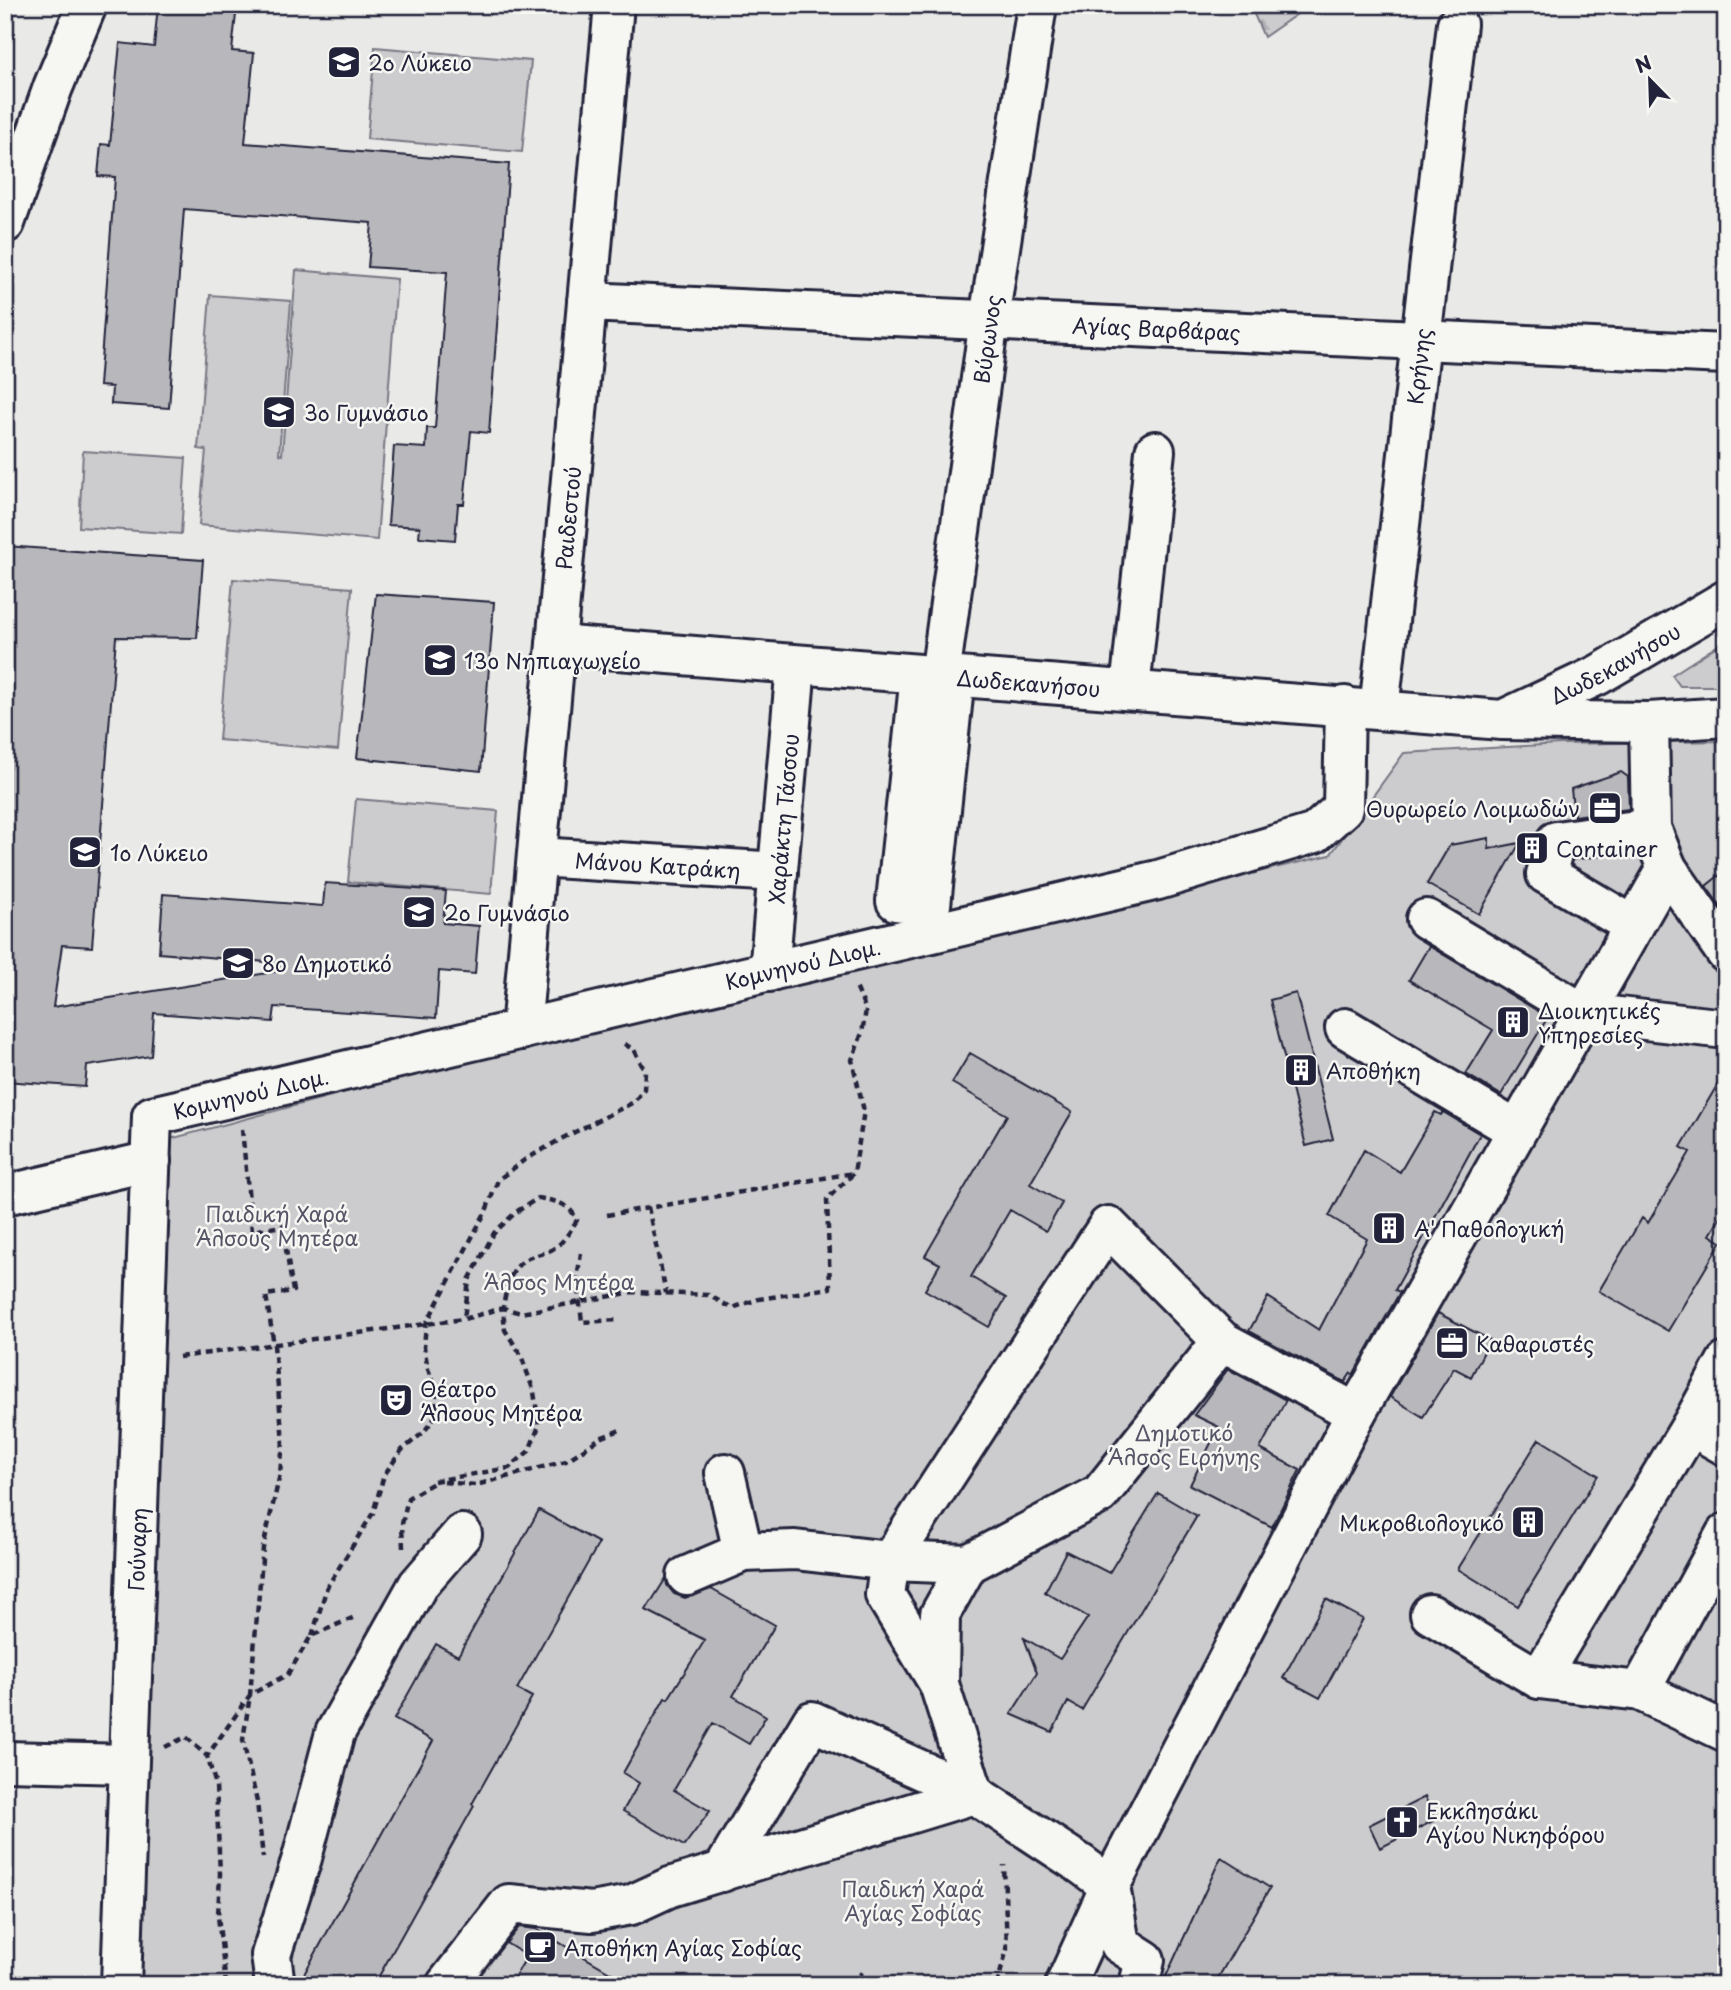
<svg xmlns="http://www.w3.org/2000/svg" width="1731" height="1990" font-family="'Playpen Sans',sans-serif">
<defs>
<pattern id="forest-firs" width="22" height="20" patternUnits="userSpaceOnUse" patternTransform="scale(1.75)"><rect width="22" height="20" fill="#ccccce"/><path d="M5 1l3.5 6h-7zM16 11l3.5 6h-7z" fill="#afafb2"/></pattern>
</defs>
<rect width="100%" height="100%" fill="#e9e9e7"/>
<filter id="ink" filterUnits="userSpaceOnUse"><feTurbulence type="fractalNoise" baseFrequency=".0143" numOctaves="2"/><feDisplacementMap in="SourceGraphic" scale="14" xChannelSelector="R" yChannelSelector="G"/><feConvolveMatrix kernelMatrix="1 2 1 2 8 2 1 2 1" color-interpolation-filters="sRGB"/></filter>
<g filter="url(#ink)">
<path fill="url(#forest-firs)" stroke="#777784" stroke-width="2" d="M1250 5H1310L1264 37Z"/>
<path fill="#ccccce" stroke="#777784" stroke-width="2" d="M375 47 531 61 522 152 367 139Z
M296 270 397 279 377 540 199 525 206 450 198 449 210 295 291 301 279 454 282 455Z
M83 451 186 458 181 534 79 527Z
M233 579 352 588 338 750 219 740Z
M1726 640V686H1680L1672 675Z
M1726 741V1985H135L170 1139 511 1048 1330 855 1404 753 1561 744Z
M356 799 498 811 491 894 348 882Z"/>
<path fill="#b8b8bc" stroke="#22223b" stroke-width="2" d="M158 5H237L232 51 254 53 245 143 509 164 489 433 471 431 464 504H458L455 540 419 537 420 527 388 525 394 446 426 448 427 428H435L447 272 368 267 372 223 184 209 169 408 111 404 112 387 99 386 115 177 98 176 101 144 110 145 120 43 154 47Z
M5 546 203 560 197 638 116 637 92 947 62 945 53 1007 280 971 279 963 159 953 163 894 323 906 325 883 446 891 443 923 479 926 475 974 439 971 436 1018 275 1007 273 1022 154 1013 151 1056 87 1066 85 1087 5 1081V985L11 954 5 953Z
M376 594 494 602 481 771 357 758Z
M1621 772 1628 777 1629 809 1574 816 1571 789Z
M1489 838V849L1520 843 1479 914 1427 884 1450 845Z
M1726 870V914L1706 886Z
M1429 946 1548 1017 1501 1095 1466 1074 1493 1030 1409 980Z
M1296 993 1333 1139 1306 1146 1270 1000Z
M970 1053 1072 1112 1030 1184 1062 1203 1046 1231 1010 1210 971 1277 1006 1298 989 1327 925 1290 940 1264 925 1256 1007 1115 952 1083Z
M1726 1070V1208L1710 1235 1721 1242 1668 1331 1599 1291 1642 1218 1648 1223 1690 1152 1681 1147Z
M1435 1112 1441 1115 1443 1112 1480 1134 1395 1290 1400 1292 1353 1375 1351 1373 1345 1382 1249 1331 1268 1297 1319 1330 1367 1239 1329 1216 1364 1150 1400 1172Z
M1438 1313 1490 1340 1471 1377 1454 1368 1423 1417 1390 1397Z
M1228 1369 1286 1400 1260 1449 1300 1470 1272 1527 1190 1485 1219 1427 1194 1415Z
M1539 1439 1598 1475 1518 1606 1458 1569Z
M1158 1493 1197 1516 1082 1710 1068 1702 1052 1732 1011 1714 1037 1673 1024 1638 1060 1659 1088 1617 1045 1592 1066 1551 1109 1573Z
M539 1510 599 1543 517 1689 532 1697 472 1804 474 1806 374 1985H298L433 1741 394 1719 436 1644 458 1656Z
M666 1578 667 1585 674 1594 685 1598 711 1589 775 1625 733 1696 766 1716 749 1744 713 1723 674 1790 710 1811 684 1846 623 1811 639 1783 623 1773 665 1698 668 1699 705 1640 646 1610Z
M1326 1599 1363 1619 1320 1698 1283 1678Z
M1425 1797 1435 1820 1380 1848 1369 1825Z
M1221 1857 1270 1888 1214 1985H1162Z
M519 1927 536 1929 632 1985H510L527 1956 506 1943Z"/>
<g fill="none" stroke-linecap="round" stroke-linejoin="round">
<g stroke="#22223b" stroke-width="44">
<g id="minor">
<path d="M5 223 53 87 87 5"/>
<path id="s1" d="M587 302 1726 354"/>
<path id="s2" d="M556 645 1502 720 1649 722 1726 717"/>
<path d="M920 675 896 901 931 905 955 677"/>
<path id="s3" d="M940 676 989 320 1037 5"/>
<path d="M1130 690 1155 451"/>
<path id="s4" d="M1379 709 1457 24"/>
<path id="s5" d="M1509 717 1598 675 1726 600"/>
<path id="s6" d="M537 857 778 872"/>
<path d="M1667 868 1726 953"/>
<path d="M1426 919 1583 1013 1726 1029"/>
<path d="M1634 926 1546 874 1556 841 1651 828"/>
<path id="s7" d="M769 972 796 665"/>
<path d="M1345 1028 1516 1130"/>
<path id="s8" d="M521 1030 614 5"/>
<path d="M5 1195 151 1161"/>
<path d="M1691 1426 1726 1446"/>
<path d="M725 1473 743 1552 795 1550 890 1561 968 1564"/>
<path d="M687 1576 743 1552"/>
<path d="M1430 1614 1539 1679 1640 1691 1726 1732"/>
<path d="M1539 1679 1691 1426 1726 1362"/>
<path d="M939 1684 885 1595 890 1561 1108 1226 1222 1341 1356 1413"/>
<path d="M1640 1691 1726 1533"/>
<path d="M5 1761 128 1764"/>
<path d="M722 1872 812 1721 974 1794 1082 1865 1110 1886 1120 1944 1145 1960 1139 1985"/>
<path id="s9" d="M121 1985 152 1116 1158 880 1315 833 1343 808 1345 706"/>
<path d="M275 1985 271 1955 302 1858 335 1733 418 1585 462 1534"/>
<path d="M446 1985 509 1904 592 1912 631 1905 670 1887 974 1794 939 1684 940 1614 968 1564 1100 1494 1222 1341"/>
<path d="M1065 1985 1110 1886 1356 1413 1667 868 1651 828 1649 722"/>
</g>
</g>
<path stroke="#22223b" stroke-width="4.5" stroke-dasharray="7 5" stroke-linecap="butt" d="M242 1129 252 1231 282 1226 293 1291 266 1295 274 1345 283 1441 280 1474 263 1548 250 1695 243 1740 257 1802 263 1858
M648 1207 666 1293
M607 1215 853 1173
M581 1253 577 1279 582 1322 619 1320
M179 1357 426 1324 464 1319 503 1308C505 1296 507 1282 514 1271 525 1254 537 1257 551 1250 563 1244 570 1231 577 1220 569 1203 556 1201 538 1198L516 1212 494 1233 469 1280 464 1319
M434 1481 509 1468 529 1451 539 1426 534 1392 521 1355 505 1330 503 1308 521 1313 633 1292 708 1295 732 1308 759 1299 830 1288 827 1199 854 1173 864 1111 852 1060 862 1033 866 1010 856 987
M444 1482 476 1485 566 1461 600 1438 623 1429
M403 1548 402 1524 408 1498 435 1482
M312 1636 327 1587 373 1513 384 1475 402 1450 424 1432 436 1415V1390L428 1369 424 1347 426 1324 486 1211 498 1180 523 1161 561 1139 634 1102 644 1089 645 1071 634 1050 623 1043
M165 1747 186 1737 207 1756
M226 1985 218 1916 220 1874 216 1785 207 1756 250 1695 288 1674 311 1636 357 1616
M853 1985 862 1972
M997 1985 1007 1949 1004 1865"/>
<use href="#minor" stroke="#f6f6f2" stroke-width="38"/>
</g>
</g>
<defs>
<g id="school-square" transform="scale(1.75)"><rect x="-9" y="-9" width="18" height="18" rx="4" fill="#22223b" stroke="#f6f6f2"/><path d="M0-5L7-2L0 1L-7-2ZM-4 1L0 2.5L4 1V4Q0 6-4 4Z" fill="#fff"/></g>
<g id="office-square" transform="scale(1.75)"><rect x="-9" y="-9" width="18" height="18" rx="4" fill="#22223b" stroke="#f6f6f2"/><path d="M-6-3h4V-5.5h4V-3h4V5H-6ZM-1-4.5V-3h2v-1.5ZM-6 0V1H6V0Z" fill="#fff"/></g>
<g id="building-square" transform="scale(1.75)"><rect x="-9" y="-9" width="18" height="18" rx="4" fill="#22223b" stroke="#f6f6f2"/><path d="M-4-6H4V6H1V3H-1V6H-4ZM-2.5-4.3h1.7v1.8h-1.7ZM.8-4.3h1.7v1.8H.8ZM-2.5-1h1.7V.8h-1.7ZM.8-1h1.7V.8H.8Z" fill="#fff"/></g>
<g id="theatre-square" transform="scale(1.75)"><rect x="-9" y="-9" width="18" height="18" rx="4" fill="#22223b" stroke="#f6f6f2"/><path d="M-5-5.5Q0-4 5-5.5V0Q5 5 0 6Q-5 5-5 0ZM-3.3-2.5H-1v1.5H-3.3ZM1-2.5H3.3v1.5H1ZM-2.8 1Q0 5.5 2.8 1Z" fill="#fff"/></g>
<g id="church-square" transform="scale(1.75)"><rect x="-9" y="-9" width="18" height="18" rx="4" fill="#22223b" stroke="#f6f6f2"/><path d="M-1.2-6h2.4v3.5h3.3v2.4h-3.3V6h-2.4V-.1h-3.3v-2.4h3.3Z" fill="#fff"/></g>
<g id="cafe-square" transform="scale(1.75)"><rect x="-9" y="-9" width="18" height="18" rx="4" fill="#22223b" stroke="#f6f6f2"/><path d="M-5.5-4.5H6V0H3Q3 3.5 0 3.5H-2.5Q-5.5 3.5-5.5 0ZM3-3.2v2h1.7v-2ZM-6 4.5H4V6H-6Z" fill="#fff"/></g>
</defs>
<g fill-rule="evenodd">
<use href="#school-square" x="344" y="62"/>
<use href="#school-square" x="279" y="412"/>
<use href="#school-square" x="440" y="660"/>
<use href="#office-square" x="1605" y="808"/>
<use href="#building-square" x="1532" y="848"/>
<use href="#school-square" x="85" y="852"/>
<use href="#school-square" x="419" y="912"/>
<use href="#school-square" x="238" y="963"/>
<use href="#building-square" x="1513" y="1022"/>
<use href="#building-square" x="1301" y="1070"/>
<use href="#building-square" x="1389" y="1228"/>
<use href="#office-square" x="1452" y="1343"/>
<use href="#theatre-square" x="396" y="1400"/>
<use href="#building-square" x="1528" y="1522"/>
<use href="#church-square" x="1402" y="1822"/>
<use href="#cafe-square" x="540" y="1947"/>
</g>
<g text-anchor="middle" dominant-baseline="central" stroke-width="5" stroke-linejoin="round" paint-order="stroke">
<g font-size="21" fill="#22223b" stroke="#f6f6f2" text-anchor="start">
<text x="368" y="62">2ο Λύκειο</text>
<text x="304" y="412">3ο Γυμνάσιο</text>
<text x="464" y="660">13ο Νηπιαγωγείο</text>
<text x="1580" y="808" text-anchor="end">Θυρωρείο Λοιμωδών</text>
<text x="1556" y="848">Container</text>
<text x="110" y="852">1ο Λύκειο</text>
<text x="444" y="912">2ο Γυμνάσιο</text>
<text x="262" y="963">8ο Δημοτικό</text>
<text x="1538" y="1010">Διοικητικές<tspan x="1538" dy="24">Υπηρεσίες</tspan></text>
<text x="1326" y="1070">Αποθήκη</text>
<text x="1414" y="1228">Α' Παθολογική</text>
<text x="1476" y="1343">Καθαριστές</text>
<text x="420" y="1388">Θέατρο<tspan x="420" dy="24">Άλσους Μητέρα</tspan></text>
<text x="1504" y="1522" text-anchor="end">Μικροβιολογικό</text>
<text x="1426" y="1810">Εκκλησάκι<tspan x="1426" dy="24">Αγίου Νικηφόρου</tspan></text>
<text x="564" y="1947">Αποθήκη Αγίας Σοφίας</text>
</g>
<g font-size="21" fill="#22223b" stroke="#f6f6f2">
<text stroke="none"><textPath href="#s1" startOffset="570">Αγίας Βαρβάρας</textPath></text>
<text stroke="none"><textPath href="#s3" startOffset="340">Βύρωνος</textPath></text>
<text stroke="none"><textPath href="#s4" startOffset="345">Κρήνης</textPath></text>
<text stroke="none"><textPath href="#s8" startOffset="514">Ραιδεστού</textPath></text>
<text stroke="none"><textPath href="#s5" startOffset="119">Δωδεκανήσου</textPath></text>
<text stroke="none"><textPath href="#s2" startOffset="474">Δωδεκανήσου</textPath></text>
<text stroke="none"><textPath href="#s7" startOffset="154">Χαράκτη Τάσσου</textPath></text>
<text stroke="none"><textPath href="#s6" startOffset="121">Μάνου Κατράκη</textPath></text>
<text stroke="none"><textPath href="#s9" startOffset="1538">Κομνηνού Διομ.</textPath></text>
<text stroke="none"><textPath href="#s9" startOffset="971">Κομνηνού Διομ.</textPath></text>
<text stroke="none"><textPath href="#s9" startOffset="436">Γούναρη</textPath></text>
</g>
<g font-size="21" fill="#555567" stroke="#f6f6f2">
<text x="277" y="1213">Παιδική Χαρά<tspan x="277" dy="24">Άλσους Μητέρα</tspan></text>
<text x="559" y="1281">Άλσος Μητέρα</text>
<text x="1184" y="1432">Δημοτικό<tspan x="1184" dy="24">Άλσος Ειρήνης</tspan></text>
<text x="913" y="1888">Παιδική Χαρά<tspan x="913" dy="24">Αγίας Σοφίας</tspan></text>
</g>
</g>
<rect width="1731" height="1990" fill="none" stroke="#f6f6f2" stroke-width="28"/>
<rect x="14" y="14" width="1703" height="1962" fill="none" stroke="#22223b" stroke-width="2.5" filter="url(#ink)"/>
<g transform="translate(1650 80) rotate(337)" stroke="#f6f6f2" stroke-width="5" paint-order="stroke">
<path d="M0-5L12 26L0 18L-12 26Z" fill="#22223b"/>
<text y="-10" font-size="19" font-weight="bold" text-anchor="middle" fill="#22223b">N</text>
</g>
</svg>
